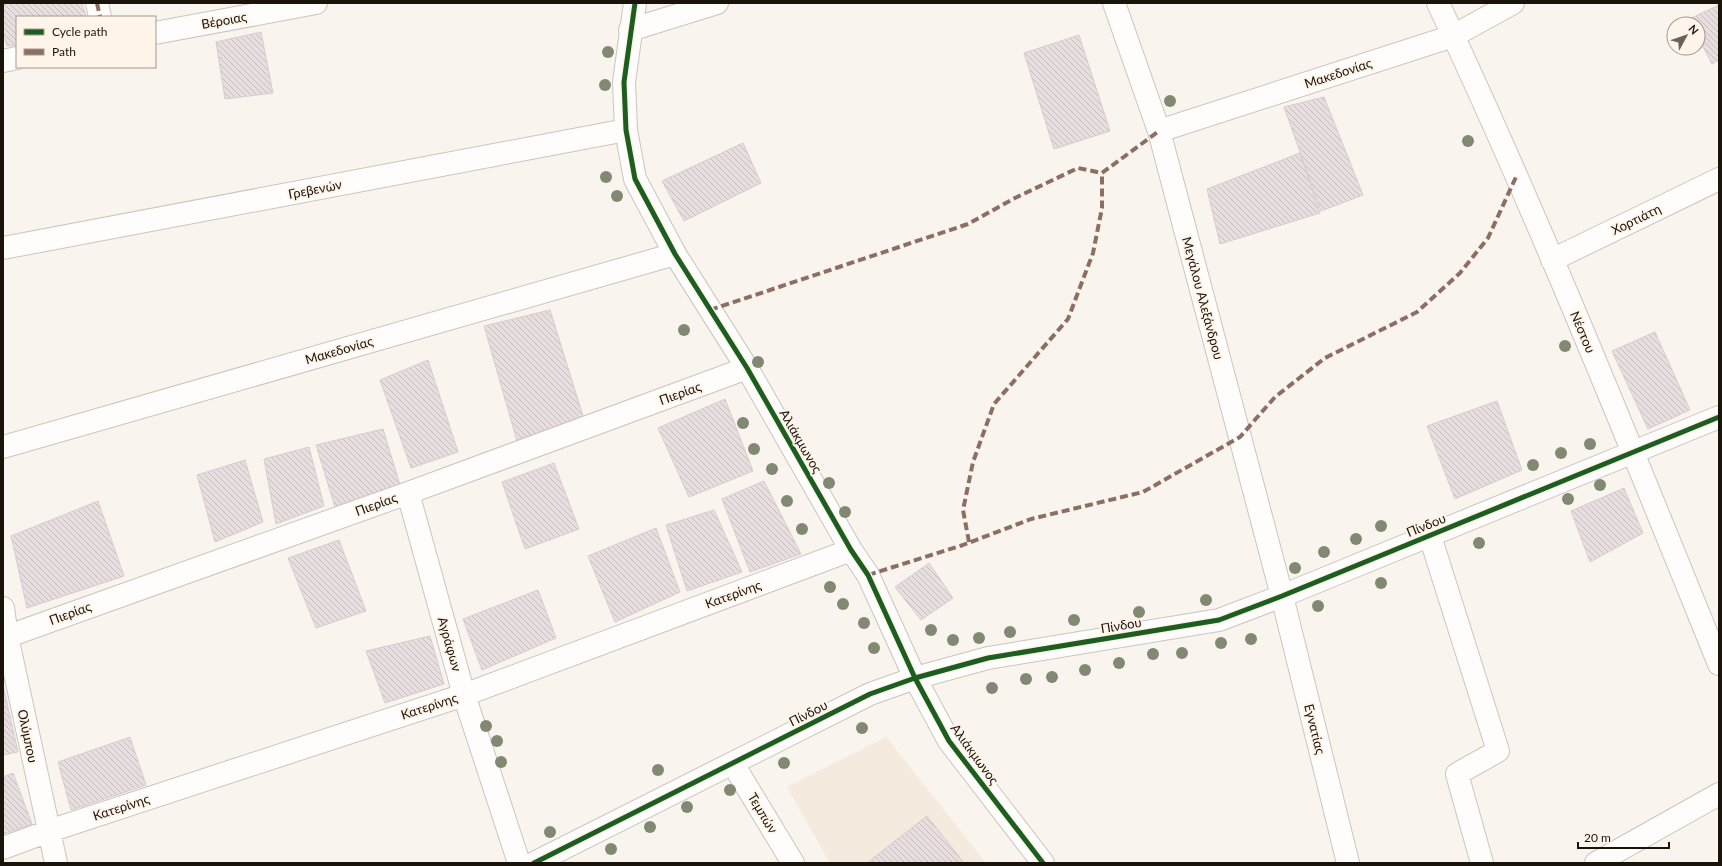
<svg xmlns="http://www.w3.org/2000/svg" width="1722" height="866" font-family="Lato,sans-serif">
<defs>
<pattern id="building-back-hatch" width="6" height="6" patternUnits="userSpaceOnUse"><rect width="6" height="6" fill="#e8dedf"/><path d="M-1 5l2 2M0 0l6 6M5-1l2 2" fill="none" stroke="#c6bebe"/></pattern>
</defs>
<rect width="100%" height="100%" fill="#faf4ee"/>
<path fill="#f4eadd" d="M886 737 986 863H830L787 787Z"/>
<path fill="url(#building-back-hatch)" stroke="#d6cdce" d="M3 3H82L86 17H17V45L7 46 3 33Z
M1719 5V60L1712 64 1698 37V24H1691L1689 19Z
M261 32 273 93 225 99 216 42Z
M1079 35 1110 131 1054 149 1024 53Z
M1324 97 1363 195 1321 211 1284 107Z
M743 143 761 183 684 221 662 181Z
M1300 153 1320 213 1220 244 1207 189Z
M550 310 584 419 517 441 484 326Z
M1655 332 1690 410 1648 429 1612 351Z
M428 360 458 452 411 468 380 380Z
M725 399 753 471 689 497 658 428Z
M1497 401 1522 470 1455 499 1427 426Z
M383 429 400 485 335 507 316 445Z
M309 447 324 506 276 524 264 459Z
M245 460 263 522 215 542 197 475Z
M554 463 579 529 525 549 502 482Z
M764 481 801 554 750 572 722 499Z
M1624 488 1643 533 1590 562 1571 511Z
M98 501 124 576 27 608 11 536Z
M714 510 742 572 687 591 666 525Z
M656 528 680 592 615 622 588 556Z
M339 540 366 611 316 628 288 558Z
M929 563 953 598 921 620 895 587Z
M538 590 556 638 482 670 463 619Z
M430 636 444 684 385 703 366 651Z
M3 685 18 752 3 755Z
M130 737 146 785 71 810 58 762Z
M13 773 32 824 3 834V777Z
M927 816 964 863H867Z"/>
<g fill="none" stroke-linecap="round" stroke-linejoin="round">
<g stroke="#ccc5bd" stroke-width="24">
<path id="minor" d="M97 3 100 17
M1114 3 1159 131 1282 596 1348 863
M1438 3C1540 220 1629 442 1719 664
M630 30 717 3
M155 33 316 3
M3 61 17 58
M1159 131 1453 36 1513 3
M3 248 626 130
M1552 260 1719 179
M3 447 675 254
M408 493 464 695 519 863
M1430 536 1498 751 1457 774 1482 863
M3 608 7 636 56 863
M3 638 408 493 747 368
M733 764 793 863
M3 848 49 831 464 695 851 550
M1596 863 1719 794"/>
</g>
<g stroke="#ccc5bd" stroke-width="24">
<path id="tertiary" d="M635 3 624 82 626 130 635 179 675 254 747 368 851 550 868 575 915 678 949 741 1043 863
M534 863 870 694 915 678 988 658 1219 620 1282 596 1719 417"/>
</g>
<use href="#minor" stroke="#fefdfc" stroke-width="22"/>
<use href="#tertiary" stroke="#fefdfc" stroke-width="22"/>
<path stroke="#8d6e63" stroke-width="4" stroke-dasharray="8 4" stroke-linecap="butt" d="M97 3 100 17
M710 310 968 224 1015 198 1078 168 1102 173 1159 131
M969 542 963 510 973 462 994 404 1068 319 1093 253 1102 208V173
M868 575 963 545 1031 519 1143 492 1240 437 1275 397 1325 358 1417 312 1460 273 1488 238 1516 177"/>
<g stroke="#fef4ea" stroke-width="8">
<path id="cycleway" d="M635 3 624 82 626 130 635 179 675 254 747 368 851 550 868 575 915 678 949 741 1043 863
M534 863 870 694 915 678 988 658 1219 620 1282 596 1719 417"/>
</g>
<use href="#cycleway" stroke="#1b5e20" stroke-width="5"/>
</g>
<g fill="#828972">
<circle cx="608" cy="52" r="6"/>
<circle cx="605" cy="85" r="6"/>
<circle cx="1170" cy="101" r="6"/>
<circle cx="1468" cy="141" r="6"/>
<circle cx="606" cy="177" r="6"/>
<circle cx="617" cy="196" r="6"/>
<circle cx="684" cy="330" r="6"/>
<circle cx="1565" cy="346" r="6"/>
<circle cx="758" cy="362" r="6"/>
<circle cx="743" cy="423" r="6"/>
<circle cx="1590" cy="444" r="6"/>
<circle cx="754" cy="449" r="6"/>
<circle cx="1561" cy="453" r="6"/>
<circle cx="1533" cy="465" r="6"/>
<circle cx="772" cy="469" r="6"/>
<circle cx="829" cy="483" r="6"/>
<circle cx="1600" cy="485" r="6"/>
<circle cx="1568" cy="499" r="6"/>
<circle cx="787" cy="501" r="6"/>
<circle cx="845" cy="512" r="6"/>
<circle cx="1381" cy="526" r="6"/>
<circle cx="802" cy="529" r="6"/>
<circle cx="1356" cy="539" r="6"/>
<circle cx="1479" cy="543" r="6"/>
<circle cx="1324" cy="552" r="6"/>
<circle cx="1295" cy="568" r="6"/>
<circle cx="1381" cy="583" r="6"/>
<circle cx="830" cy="587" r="6"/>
<circle cx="1206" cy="600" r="6"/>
<circle cx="843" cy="604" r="6"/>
<circle cx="1318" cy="606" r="6"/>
<circle cx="1139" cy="612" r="6"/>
<circle cx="1074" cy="620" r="6"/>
<circle cx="864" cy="623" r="6"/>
<circle cx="931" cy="630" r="6"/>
<circle cx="1010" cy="632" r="6"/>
<circle cx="979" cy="638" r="6"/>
<circle cx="1251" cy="639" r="6"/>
<circle cx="953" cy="640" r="6"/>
<circle cx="1221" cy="643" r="6"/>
<circle cx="874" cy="648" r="6"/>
<circle cx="1182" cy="653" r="6"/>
<circle cx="1153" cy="654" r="6"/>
<circle cx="1119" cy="663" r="6"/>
<circle cx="1085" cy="670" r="6"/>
<circle cx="1052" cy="677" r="6"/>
<circle cx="1026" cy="679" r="6"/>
<circle cx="992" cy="688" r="6"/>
<circle cx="486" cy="726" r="6"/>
<circle cx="862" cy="728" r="6"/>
<circle cx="497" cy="741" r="6"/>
<circle cx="501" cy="762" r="6"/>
<circle cx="784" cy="763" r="6"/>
<circle cx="658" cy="770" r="6"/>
<circle cx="730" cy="790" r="6"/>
<circle cx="687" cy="807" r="6"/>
<circle cx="650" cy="827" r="6"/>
<circle cx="550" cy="832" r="6"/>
<circle cx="611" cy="849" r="6"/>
</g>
<g text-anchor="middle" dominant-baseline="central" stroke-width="4" stroke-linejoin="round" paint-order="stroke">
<g font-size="13" fill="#1a1309" stroke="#fef4ea">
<text transform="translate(224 20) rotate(-10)">Βέροιας</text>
<text transform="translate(1338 73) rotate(-18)">Μακεδονίας</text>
<text transform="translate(315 189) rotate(-11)">Γρεβενών</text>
<text transform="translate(1636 219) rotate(-26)">Χορτιάτη</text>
<text transform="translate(1203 298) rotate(75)">Μεγάλου Αλεξάνδρου</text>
<text transform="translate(1583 332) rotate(67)">Νέστου</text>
<text transform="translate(339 350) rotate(-16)">Μακεδονίας</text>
<text transform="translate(680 393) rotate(-20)">Πιερίας</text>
<text transform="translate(801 441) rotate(60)">Αλιάκμωνος</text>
<text transform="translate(376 504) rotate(-20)">Πιερίας</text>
<text transform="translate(1426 525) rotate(-22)">Πίνδου</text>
<text transform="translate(733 594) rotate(-20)">Κατερίνης</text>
<text transform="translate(70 613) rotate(-20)">Πιερίας</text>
<text transform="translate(1121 625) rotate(-9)">Πίνδου</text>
<text transform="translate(450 644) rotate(74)">Αγράφων</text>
<text transform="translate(429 706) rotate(-18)">Κατερίνης</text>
<text transform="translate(808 713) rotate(-27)">Πίνδου</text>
<text transform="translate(1315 729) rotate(76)">Εγνατίας</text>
<text transform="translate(28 736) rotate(78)">Ολύμπου</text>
<text transform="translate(975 754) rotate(54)">Αλιάκμωνος</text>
<text transform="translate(121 807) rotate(-18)">Κατερίνης</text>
<text transform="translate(763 813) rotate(59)">Τεμπών</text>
</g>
</g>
<rect width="1722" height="866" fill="none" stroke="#1a1309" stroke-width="8"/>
<rect x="16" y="16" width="140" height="52" fill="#fef4ea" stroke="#a39a90"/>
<rect x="24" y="29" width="20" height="6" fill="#1b5e20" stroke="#a39a90"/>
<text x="52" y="36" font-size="12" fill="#1a1309">Cycle path</text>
<rect x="24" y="49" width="20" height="6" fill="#8d6e63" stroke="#a39a90"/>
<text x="52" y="56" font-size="12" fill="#1a1309">Path</text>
<g transform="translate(1686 36) rotate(50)"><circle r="19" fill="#fef4ea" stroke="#a39a90"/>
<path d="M0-3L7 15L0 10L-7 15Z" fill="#686259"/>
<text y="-6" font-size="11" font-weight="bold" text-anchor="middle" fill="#1a1309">N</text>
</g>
<path d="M1578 842v6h91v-6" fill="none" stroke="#1a1309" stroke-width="2"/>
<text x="1584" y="842" font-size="12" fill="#1a1309" stroke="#fef4ea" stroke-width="3" paint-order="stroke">20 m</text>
</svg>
